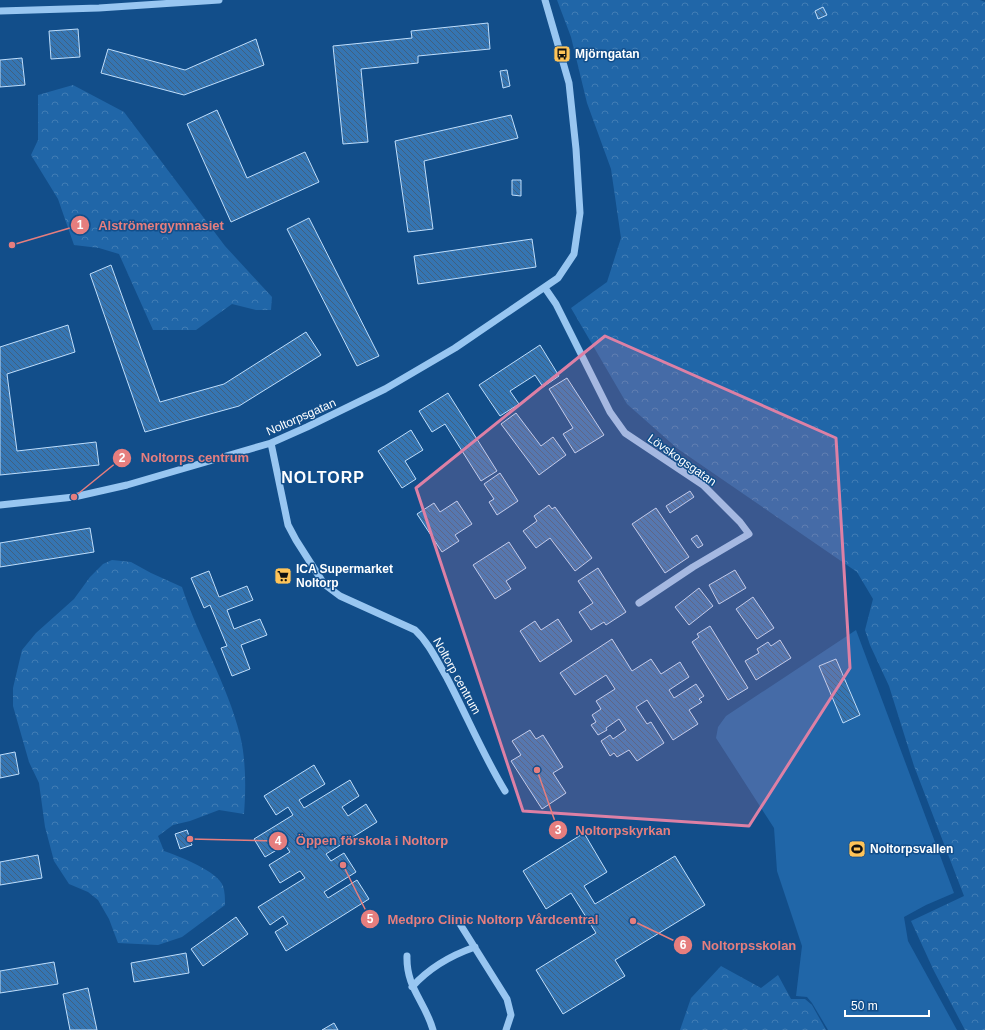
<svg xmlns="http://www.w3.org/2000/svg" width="985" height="1030" font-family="Helvetica,sans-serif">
<defs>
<pattern id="forest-crowns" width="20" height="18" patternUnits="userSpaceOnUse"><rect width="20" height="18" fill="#2066a8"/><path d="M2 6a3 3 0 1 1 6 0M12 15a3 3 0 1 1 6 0" fill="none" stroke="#417db5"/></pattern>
<pattern id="building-back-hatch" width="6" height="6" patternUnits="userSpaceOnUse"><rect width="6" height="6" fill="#3575b2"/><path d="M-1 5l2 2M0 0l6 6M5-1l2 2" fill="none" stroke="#40607f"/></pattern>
</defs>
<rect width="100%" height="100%" fill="#124e8a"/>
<path fill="url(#forest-crowns)" d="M557 0H980L985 2V1030H965L934 971 911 921 964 896 914 766 889 686 870 645 865 630 873 599 857 572 678 449 627 404 571 308 607 282 621 238 611 169 587 103 571 37Z
M73 85 124 112 225 246 272 297 271 310H256L232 304 196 330H153L119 254 99 248 74 245 58 199 31 155 38 140V95Z
M112 560 131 562 151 573 182 587C198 637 227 683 240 735 246 759 246 789 244 814L219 810 190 821 173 825 158 836 164 851C178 856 218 871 223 886 225 892 225 899 225 905L182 937 158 945 118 943 109 919 98 900 88 892 69 884 54 861 45 827 39 783 29 762 13 706V688L22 650 36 633 74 599 90 577 103 564Z
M721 966 761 988 778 975 791 999H805L812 1005 826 1030H680L691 998Z"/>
<path fill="#2066a8" d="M856 630 954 893 926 905 904 917 908 941 957 1030H828L812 1003 807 997 796 996 802 946 777 871 774 828 716 738 718 727 726 716Z"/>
<path fill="url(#building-back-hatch)" stroke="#bfdefc" d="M823 7 827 15 818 19 815 11Z
M488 23 490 49 418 56V63L361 69 368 142 343 144 333 46 412 38 411 31Z
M78 29 80 57 51 59 49 31Z
M256 39 264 65 184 95 101 73 108 49 185 70Z
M22 58 25 85 0 87V60Z
M507 70 510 86 503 88 500 71Z
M217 110 247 178 305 152 319 182 231 222 187 124Z
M511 115 518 138 424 161 433 229 408 232 395 141Z
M512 180H521V196L512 195Z
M309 218 379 356 357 366 287 229Z
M532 239 536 267 418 284 414 256Z
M111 265 160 402 224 384 306 332 321 355 239 406 145 432 90 274Z
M68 325 75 352 7 374 17 451 96 442 99 465 0 475V347Z
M540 345 559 376 543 387 535 375 510 391 519 404 500 416 479 385Z
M567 378 604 435 575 453 563 434 573 428 549 389Z
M448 393 497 471 481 481 445 424 432 432 419 411Z
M516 413 541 446 553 437 566 455 539 475 501 424Z
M411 430 423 450 405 461 416 479 402 488 378 451Z
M500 473 518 501 497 515 489 502 494 499 484 484Z
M690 491 694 497 670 513 666 506Z
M457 501 472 524 455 535 459 541 442 552 417 514 434 503 440 512Z
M549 505 552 509 555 507 592 558 575 571 550 538 536 548 523 531 537 521 534 516Z
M656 508 689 557 665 573 632 524Z
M90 528 94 552 0 567V543Z
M697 535 703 545 698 548 691 539Z
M509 542 526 568 506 581 511 589 495 599 473 565Z
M598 568 626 612 606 625 604 622 591 630 579 612 593 603 578 581Z
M735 570 746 588 719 604 709 585Z
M209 571 219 597 247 586 253 600 227 610 234 629 260 619 267 635 241 645 250 669 232 676 221 648 227 646 210 605 204 608 191 578Z
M699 588 713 606 689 625 675 607Z
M753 597 774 628 757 639 736 609Z
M558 619 572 641 540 662 520 631 535 621 541 630Z
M710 626 748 688 728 700 692 642 699 637 697 634Z
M612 639 632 671 651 659 661 674 680 662 689 677 669 690 674 698 696 684 704 696 699 699 702 702 689 710 698 724 673 740 647 700 636 707 647 724 651 722 664 743 637 761 629 750 617 757 614 753 610 756 601 741 610 735 613 739 626 730 619 719 606 728 607 730 598 735 591 725 596 722 592 715 601 709 596 701 615 689 606 675 575 695 560 673Z
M780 640 791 658 756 680 745 661 759 653 757 649 768 642 771 646Z
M836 659 860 715 843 723 819 666Z
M530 730 536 739 543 735 563 767 553 773 566 793 542 809 511 761 521 755 512 741Z
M15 752 19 774 0 778V755Z
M314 765 325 784 299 800 304 808 350 780 359 796 342 807 348 816 366 804 377 822 326 854 331 861 344 853 356 872 324 892 328 898 357 880 369 899 286 951 275 932 288 924 283 916 270 925 258 907 305 878 300 871 280 883 269 865 290 852 285 845 265 857 254 839 293 815 288 807 276 815 264 796Z
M187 830 192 845 180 849 175 834Z
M584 833 607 872 584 886 595 904 675 856 705 905 615 960 625 976 563 1014 536 970 596 933 571 893 546 909 523 871Z
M38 855 42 878 0 885V862Z
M236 917 248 934 203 966 191 949Z
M186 953 189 973 134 982 131 963Z
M54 962 58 984 0 993V971Z
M88 988 97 1030H70L63 994Z
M334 1023 338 1030H322Z"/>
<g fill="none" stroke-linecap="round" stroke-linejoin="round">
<path stroke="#98c6f1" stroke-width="7" d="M0 11 99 8 219 0
M545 288 556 304 610 412 625 433 703 485 740 522 749 534 693 567 639 603
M271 443 288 525 296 540 324 584 340 596 415 630C429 643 437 661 447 678 467 716 483 755 505 791
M0 505 74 497 127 485 271 443 307 427 385 389 455 348 558 278 574 254 580 213 576 149 569 83 545 0
M460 924 507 999 511 1015 506 1030
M407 956C406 988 425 1001 433 1030
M412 987C428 969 452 955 475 947"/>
</g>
<path fill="#dd80a5" fill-opacity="0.2" stroke="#dd80a5" stroke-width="3" stroke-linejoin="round" d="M605 336 836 438 850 668 749 826 523 811 416 488Z"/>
<defs>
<g id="bus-square" transform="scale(0.9)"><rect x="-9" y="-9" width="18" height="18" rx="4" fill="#ffc458" stroke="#124e8a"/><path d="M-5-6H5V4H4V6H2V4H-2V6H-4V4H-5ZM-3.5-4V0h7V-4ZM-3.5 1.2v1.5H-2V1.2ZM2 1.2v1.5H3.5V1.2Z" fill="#111"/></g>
<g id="supermarket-square" transform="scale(0.9)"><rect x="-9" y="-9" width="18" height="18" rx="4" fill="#ffc458" stroke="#124e8a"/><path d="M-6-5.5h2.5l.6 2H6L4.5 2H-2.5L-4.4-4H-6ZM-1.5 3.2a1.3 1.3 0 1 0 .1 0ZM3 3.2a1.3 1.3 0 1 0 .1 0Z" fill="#111"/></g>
<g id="stadium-square" transform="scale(0.9)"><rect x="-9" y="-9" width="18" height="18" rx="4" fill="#ffc458" stroke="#124e8a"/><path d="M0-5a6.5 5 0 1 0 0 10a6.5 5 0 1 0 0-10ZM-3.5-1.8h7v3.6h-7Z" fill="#111"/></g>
</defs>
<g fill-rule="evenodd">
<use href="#bus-square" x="562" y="54"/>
<use href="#supermarket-square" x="283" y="576"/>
<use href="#stadium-square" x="857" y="849"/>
</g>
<g text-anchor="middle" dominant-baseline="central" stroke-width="3" stroke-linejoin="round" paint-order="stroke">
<g font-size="12" font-weight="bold" fill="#fff" stroke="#124e8a" text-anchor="start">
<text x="575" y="54">Mjörngatan</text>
<text x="296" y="569">ICA Supermarket<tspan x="296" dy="14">Noltorp</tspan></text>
<text x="870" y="849">Noltorpsvallen</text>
</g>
<g font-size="12" fill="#fff" stroke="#124e8a">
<text transform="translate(301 417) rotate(-24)">Noltorpsgatan</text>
<text transform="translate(682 460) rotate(35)">Lövskogsgatan</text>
<text transform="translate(457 676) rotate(61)">Noltorp centrum</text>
</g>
<g font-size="16" font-weight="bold" letter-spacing="1" fill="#fff" stroke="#124e8a">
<text x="323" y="477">NOLTORP</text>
</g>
</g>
<path fill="none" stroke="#e67e7e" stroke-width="1.5" d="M12 245L80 225M74 497L122 458M537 770L558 830M190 839L278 841M343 865L370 919M633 921L683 945"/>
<g fill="#e67e7e" stroke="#124e8a" stroke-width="1.5">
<circle cx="12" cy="245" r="4"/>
<circle cx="74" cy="497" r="4"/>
<circle cx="537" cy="770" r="4"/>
<circle cx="190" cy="839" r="4"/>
<circle cx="343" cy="865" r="4"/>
<circle cx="633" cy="921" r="4"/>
<circle cx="80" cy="225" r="10"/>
<circle cx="122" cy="458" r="10"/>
<circle cx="558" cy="830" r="10"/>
<circle cx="278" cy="841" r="10"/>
<circle cx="370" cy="919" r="10"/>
<circle cx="683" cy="945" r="10"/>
</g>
<g font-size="12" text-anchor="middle" font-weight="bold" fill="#fff">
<text x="80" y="229">1</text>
<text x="122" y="462">2</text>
<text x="558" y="834">3</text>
<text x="278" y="845">4</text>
<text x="370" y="923">5</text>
<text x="683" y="949">6</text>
</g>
<g font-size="13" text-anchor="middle" font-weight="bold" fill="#e67e7e" stroke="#124e8a" stroke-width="3" stroke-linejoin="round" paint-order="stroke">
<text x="161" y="230">Alströmergymnasiet</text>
<text x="195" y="462">Noltorps centrum</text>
<text x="623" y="835">Noltorpskyrkan</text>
<text x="372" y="845">Öppen förskola i Noltorp</text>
<text x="493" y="924">Medpro Clinic Noltorp Vårdcentral</text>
<text x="749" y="950">Noltorpsskolan</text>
</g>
<path d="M845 1010v6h84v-6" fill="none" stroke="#ffffff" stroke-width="2"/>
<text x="851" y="1010" font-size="12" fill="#ffffff" stroke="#124e8a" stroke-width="3" paint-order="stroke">50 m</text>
</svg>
